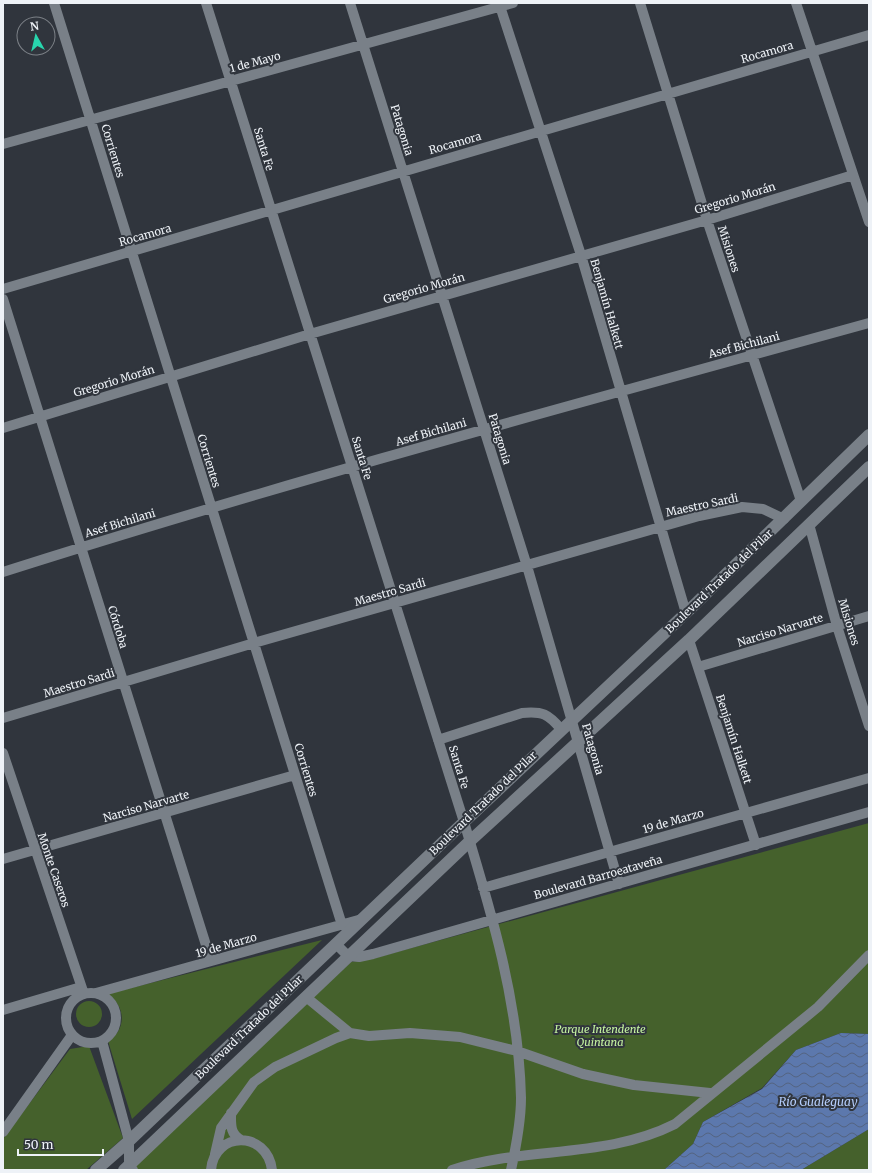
<svg xmlns="http://www.w3.org/2000/svg" width="872" height="1173" font-family="Merriweather,serif">
<defs>
<pattern id="water-waves" width="16" height="10" patternUnits="userSpaceOnUse"><rect width="16" height="10" fill="#5c78ad"/><path d="M0 5q4-4 8 0t8 0" fill="none" stroke="#536380"/></pattern>
</defs>
<rect width="100%" height="100%" fill="#30353d"/>
<path fill="#45612c" d="M869 823V1034L841 1033 796 1050 762 1088 703 1122 693 1144 664 1170H130L351 962 375 958Z
M322 940 132 1119 108 1041C127 1030 126 1005 107 994Z
M76 1014a13 13 0 1 1 26 0a13 13 0 1 1-26 0Z
M89 1046 123 1138 86 1170H3V1139L70 1049Z
M869 1129V1170H801Z"/>
<path fill="url(#water-waves)" d="M841 1033 869 1034V1129L801 1170H664L693 1144 703 1122 762 1089 796 1050Z"/>
<g fill="none" stroke-linecap="round" stroke-linejoin="round">
<path stroke="#798088" stroke-width="10" d="M54 3 342 925
M206 3 464 822C491 911 519 1003 521 1098 521 1122 516 1147 511 1170
M350 3 527 566 619 884
M499 3 581 255 686 613
M640 3 707 220 801 501
M796 3 869 222
M3 144 513 3
M3 289 869 35
M3 299 211 961
M3 428 310 334 707 220 853 175
M809 524 837 626 869 726
M3 572C289 481 579 403 869 323
M689 640 756 845
M698 667 869 616
M3 718 254 643 699 516 742 507 763 509 784 519
M438 740 522 713C543 711 548 714 561 729
M3 753 84 994
M3 859 295 775
M483 888 869 778
M336 944 348 956 359 957 373 954 869 812
M66 1018a25 25 0 1 1 50 0a25 25 0 1 1-50 0Z
M96 993 362 919
M306 997 350 1033 369 1036 410 1033 460 1037 517 1051 583 1074 634 1085 710 1093
M3 1010 81 987
M102 1041 129 1141V1166L133 1170
M231 1113C231 1125 230 1134 241 1140
M3 1132 72 1035
M215 1154 221 1128 254 1082 275 1067 336 1038 350 1033
M211 1170C214 1131 267 1130 272 1170
M452 1170C524 1146 606 1159 675 1124L818 1007 869 955"/>
<path stroke="#798088" stroke-width="12" d="M96 1170 129 1141 464 822 686 613 869 435
M124 1170 470 841 689 640 869 467"/>
</g>
<g text-anchor="middle" dominant-baseline="central" stroke-width="4" stroke-linejoin="round" paint-order="stroke">
<g font-size="11" fill="#eef2f7" stroke="#30353d">
<text transform="translate(767 52) rotate(-16)">Rocamora</text>
<text transform="translate(255 62) rotate(-15)">1 de Mayo</text>
<text transform="translate(402 130) rotate(73)">Patagonia</text>
<text transform="translate(455 143) rotate(-16)">Rocamora</text>
<text transform="translate(264 149) rotate(73)">Santa Fe</text>
<text transform="translate(113 151) rotate(73)">Corrientes</text>
<text transform="translate(735 198) rotate(-17)">Gregorio Morán</text>
<text transform="translate(145 235) rotate(-16)">Rocamora</text>
<text transform="translate(729 249) rotate(72)">Misiones</text>
<text transform="translate(424 288) rotate(-16)">Gregorio Morán</text>
<text transform="translate(607 304) rotate(74)">Benjamín Halkett</text>
<text transform="translate(744 345) rotate(-15)">Asef Bichilani</text>
<text transform="translate(114 381) rotate(-17)">Gregorio Morán</text>
<text transform="translate(431 432) rotate(-16)">Asef Bichilani</text>
<text transform="translate(500 439) rotate(73)">Patagonia</text>
<text transform="translate(362 458) rotate(73)">Santa Fe</text>
<text transform="translate(209 461) rotate(73)">Corrientes</text>
<text transform="translate(702 505) rotate(-12)">Maestro Sardi</text>
<text transform="translate(120 523) rotate(-17)">Asef Bichilani</text>
<text transform="translate(719 581) rotate(-44)">Boulevard Tratado del Pilar</text>
<text transform="translate(390 592) rotate(-16)">Maestro Sardi</text>
<text transform="translate(849 622) rotate(73)">Misiones</text>
<text transform="translate(118 627) rotate(73)">Córdoba</text>
<text transform="translate(780 630) rotate(-17)">Narciso Narvarte</text>
<text transform="translate(79 683) rotate(-17)">Maestro Sardi</text>
<text transform="translate(734 739) rotate(72)">Benjamín Halkett</text>
<text transform="translate(593 749) rotate(74)">Patagonia</text>
<text transform="translate(459 767) rotate(73)">Santa Fe</text>
<text transform="translate(306 770) rotate(73)">Corrientes</text>
<text transform="translate(483 803) rotate(-44)">Boulevard Tratado del Pilar</text>
<text transform="translate(146 806) rotate(-16)">Narciso Narvarte</text>
<text transform="translate(673 821) rotate(-16)">19 de Marzo</text>
<text transform="translate(54 870) rotate(71)">Monte Caseros</text>
<text transform="translate(598 877) rotate(-16)">Boulevard Barroeataveña</text>
<text transform="translate(226 945) rotate(-16)">19 de Marzo</text>
<text transform="translate(249 1027) rotate(-44)">Boulevard Tratado del Pilar</text>
</g>
<g font-size="11" font-style="italic" fill="#c6f5a1" stroke="#30353d">
<text x="600" y="1029">Parque Intendente<tspan x="600" dy="13">Quintana</tspan></text>
</g>
<g font-size="12" font-style="italic" fill="#b4cdfc" stroke="#30353d">
<text x="818" y="1101">Río Gualeguay</text>
</g>
</g>
<rect width="872" height="1173" fill="none" stroke="#eef2f7" stroke-width="8"/>
<g transform="translate(36 36) rotate(352)"><circle r="19" fill="#30353d" stroke="#7c8187"/>
<path d="M0-3L7 15L0 10L-7 15Z" fill="#28d5ad"/>
<text y="-6" font-size="11" font-weight="bold" text-anchor="middle" fill="#eef2f7">N</text>
</g>
<path d="M18 1149v6h85v-6" fill="none" stroke="#eef2f7" stroke-width="2"/>
<text x="24" y="1149" font-size="12" fill="#eef2f7" stroke="#30353d" stroke-width="3" paint-order="stroke">50 m</text>
</svg>
